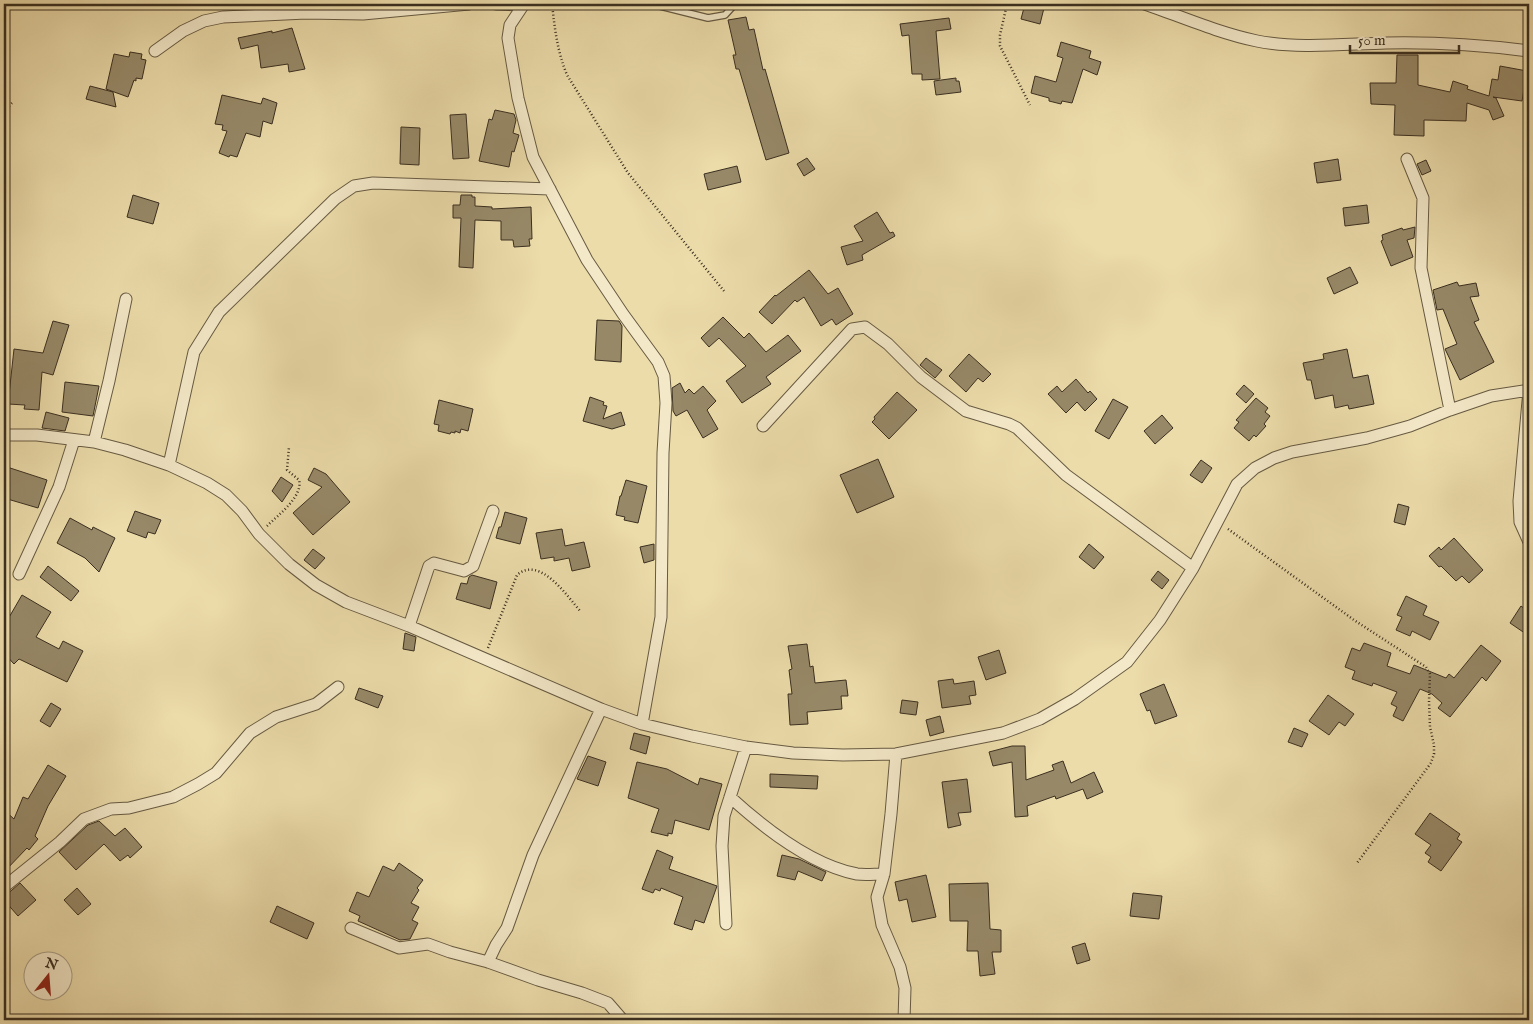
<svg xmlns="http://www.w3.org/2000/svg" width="1533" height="1024" font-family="'IM FELL English',serif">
<rect width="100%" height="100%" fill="#ecdcaa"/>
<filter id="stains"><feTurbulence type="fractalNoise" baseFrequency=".004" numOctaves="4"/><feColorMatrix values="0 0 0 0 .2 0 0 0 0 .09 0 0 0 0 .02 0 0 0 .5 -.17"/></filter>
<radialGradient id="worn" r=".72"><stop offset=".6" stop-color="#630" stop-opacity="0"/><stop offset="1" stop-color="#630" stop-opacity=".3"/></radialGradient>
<path fill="#978968" stroke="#3a2f20" d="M1025 4H1045L1040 24 1021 19Z
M746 17 749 30 754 29 763 70 765 69 789 153 766 160 739 69H736L733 55H736L728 20Z
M949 18 951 29 936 31 940 79 922 80V74H912L909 35 902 36 900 24Z
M292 28 305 69 289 72 288 64 261 68 258 45 241 49 238 38 272 31V33Z
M1061 42 1091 51 1089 58 1101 62 1097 75 1083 69 1072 103 1062 101 1061 104 1049 101V98L1031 93 1035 76 1056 82 1063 58 1057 56Z
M130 52 142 54 141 59 146 60 142 79 136 78V81L134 80 128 97 106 89 114 54 129 57Z
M1397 55H1418V85L1450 92 1453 81 1468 86 1467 89 1489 96 1492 79 1498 80 1500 66 1527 71 1522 101 1493 97 1496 98 1504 116 1493 120 1489 110 1467 103 1466 121 1424 120V136L1394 135 1395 105 1371 104 1370 83H1396Z
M956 78V81H959L961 92 936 95 934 81Z
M90 86 113 92 116 107 86 99Z
M222 95 261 104 263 98 277 103 272 124 263 121 260 137 246 133 237 157 230 155 229 157 219 153 227 131 222 130 223 125 215 124Z
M495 110 514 114 516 120 513 133 519 135 514 152 512 151 509 167 479 161 489 119 492 120Z
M466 114 469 158 453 159 450 115Z
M401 127 420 128 419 165 400 164Z
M807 158 815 169 804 176 797 164Z
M1338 159 1341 180 1317 183 1314 163Z
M1426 160 1431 171 1422 175 1417 164Z
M737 166 741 182 708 190 704 174Z
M133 195 159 203 153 224 127 217Z
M461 195H472V197H475V206L492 207V209L531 207 532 239H529L530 246 514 247 513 240H501V221L475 220 473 268 459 267 461 218H453V205H460Z
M1367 205 1369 223 1345 226 1343 208Z
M877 212 890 233 893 232 895 236 862 255 863 260 847 265 841 247 863 241 854 226Z
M1415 227 1414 238 1407 240 1413 257 1391 266 1381 241 1383 240 1382 235 1402 228 1403 230Z
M1350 267 1358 283 1334 294 1327 278Z
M809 270 828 294 838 288 853 314 836 325 832 319 821 326 804 297 797 302 795 300 772 324 759 312 775 295 776 296Z
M1457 282 1459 286 1476 283 1479 296 1470 297 1479 320 1474 322 1494 362 1460 380 1445 349 1457 344 1443 309 1437 310 1433 290Z
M723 317 744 338 749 333 766 352 788 335 801 351 766 377 771 384 742 403 726 381 746 366 719 338 709 347 701 338Z
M597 320 619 321 622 326 621 362 595 360Z
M53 321 69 325 53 375 42 372 39 410 24 409 25 405 8 404 14 349 43 353Z
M1347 349 1353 378 1368 375 1374 404 1349 409 1348 405 1335 408 1333 395 1315 399 1311 380H1307L1303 363 1324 359 1323 354Z
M969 354 991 374 983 382 978 378 966 392 949 376Z
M926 358 942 370 935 378 920 365Z
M1076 379 1088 393 1090 391 1097 399 1085 411 1077 402 1066 413 1048 394 1057 386 1062 392Z
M65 382 99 386 93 416 62 412Z
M680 383 685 393 689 389 694 394 703 386 716 401 707 410 718 429 703 438 687 410 676 416 673 411 672 388Z
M1244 385 1254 394 1246 403 1236 394Z
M897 392 917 410 889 439 872 422 875 419 874 417Z
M590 397 604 402 603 405 607 406 603 419 621 412 625 425 612 429 583 421Z
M1256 398 1268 408 1265 412 1270 416 1264 424 1266 426 1256 437 1254 435 1249 441 1234 428 1239 422 1236 420Z
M1113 399 1128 407 1109 439 1095 431Z
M439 400 473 409 468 431 461 429 460 433 455 431V433L451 432 450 434 438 431 439 425 434 424Z
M46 412 69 418 65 431 42 428Z
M1162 415 1173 428 1155 444 1144 431Z
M878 459 894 497 857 513 840 475Z
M1201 460 1212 468 1202 483 1190 475Z
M4 466 47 480 38 508 4 498Z
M314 468 326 474 350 502 313 535 293 513 322 487 308 480Z
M281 477 293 485 282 502 272 491Z
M626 480 647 486 638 523 624 520 625 517 616 515 620 496H621Z
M1398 504 1409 507 1405 525 1394 522Z
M135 511 161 520 155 534 148 532 146 538 127 531Z
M505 512 527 518 520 544 496 538 499 527H501Z
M70 518 92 530 93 527 115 538 99 572 85 558 57 543Z
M562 529 565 546 584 542 590 567 572 571 569 558 554 561V557L541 559 536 533Z
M1454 538 1483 570 1469 583 1462 576 1456 581 1441 566 1439 567 1429 556 1439 547 1441 550Z
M654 544V560L644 563 640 547Z
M1089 544 1104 557 1094 569 1079 557Z
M313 549 325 558 315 569 304 560Z
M48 566 79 591 71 601 40 577Z
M1158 571 1169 580 1162 589 1151 580Z
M472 575 497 582 490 609 456 599 461 583 467 584 469 577Z
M22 595 51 612 36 637 59 649 63 641 83 651 67 682 19 659 14 664 4 653V626Z
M1406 596 1427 606 1423 615 1439 622 1430 640 1412 631 1410 636 1396 630 1402 617 1397 615Z
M1521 606 1529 612V636L1510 623Z
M405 633 416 637 414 651 403 649Z
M1364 643 1391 653 1387 666 1410 674 1414 665 1446 678 1449 674 1454 678 1481 645 1501 661 1486 681 1482 677 1450 717 1438 708 1442 703 1432 694 1420 689 1403 721 1393 716 1397 707 1391 704 1397 692 1373 683 1372 686 1352 679 1355 671 1345 667 1352 648 1360 651Z
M807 644 810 667 813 666 815 683 846 680 848 696H841L842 709 807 712 808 724 790 725 788 694H792L789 670 792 669 788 646Z
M999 650 1006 673 986 680 978 657Z
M953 679 954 684 974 681 976 695 969 696 971 704 942 708 938 681Z
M1164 684 1177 716 1155 724 1150 710 1147 711 1140 694Z
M359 688 383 696 378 708 355 699Z
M1328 695 1354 714 1345 726 1339 722 1329 735 1309 721Z
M902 700 918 702 916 715 900 713Z
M51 703 61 709 50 727 40 721Z
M940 716 944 732 930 736 926 720Z
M1294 728 1308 734 1302 747 1288 742Z
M634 733 650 737 646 754 630 749Z
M1012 746H1025L1026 780 1054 770 1052 765 1063 761 1071 783 1094 772 1103 792 1087 799 1083 789 1056 799 1055 796 1027 806 1028 816 1015 817 1012 762 993 766 989 752Z
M588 756 606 762 598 786 577 779Z
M637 762 667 769 698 785 700 778 722 784 709 830 675 820 672 834 668 833V836L651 832 659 809 628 798Z
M48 765 66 776 48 806 35 836 38 839 29 850 27 848 4 872V810L14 819 23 797 28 799Z
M770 774 818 776 817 789 770 787Z
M967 779 971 812 958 813 961 825 948 828 942 782Z
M1430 813 1460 834 1457 839 1462 842 1441 871 1428 862 1431 857 1425 853 1431 845 1415 834Z
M99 821 115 836 125 828 142 847 130 858 128 855 120 861 104 844 76 870 59 852 88 825Z
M657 850 673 857 669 869 717 886 704 923 695 920 692 930 674 924 683 897 661 888 660 891 655 889 653 893 642 889Z
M782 855 799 859 826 872 822 881 798 871 795 880 777 876Z
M399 863 423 880 417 888 419 890 411 903 419 907 412 920 418 923 410 939 400 940 358 921 360 916 349 911 357 892 369 897 383 866 394 871Z
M926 875 936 917 912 922 907 899 899 901 895 882Z
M20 883 36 900 18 916 4 900V897Z
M988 883 990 929 1001 930V952H992L995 974 980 976 978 951H967L968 921H950L949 884Z
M77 888 91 904 78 915 64 900Z
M1133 893 1162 896 1159 919 1130 916Z
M277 906 314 923 307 939 270 922Z
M1085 943 1090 960 1077 964 1072 947Z"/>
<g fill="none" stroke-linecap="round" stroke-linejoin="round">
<g stroke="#665a42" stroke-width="8">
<path id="lane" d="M652 4 708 18 725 15 735 4"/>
</g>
<g stroke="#665a42" stroke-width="13">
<path id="street" d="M343 4 360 12
M496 4 523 5
M524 4 510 25 508 38 518 98 533 157 587 260 623 314 658 362 664 376 666 403 663 453 661 617 642 724
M1145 4C1182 17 1219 33 1257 41 1297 49 1345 44 1386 43 1433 42 1482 45 1529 51
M155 51 183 31 204 21 223 17 306 13 363 14 469 4
M1407 159 1423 198 1421 268 1450 410
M1529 390 1519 501 1520 522 1529 542
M763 426 852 329 865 327 888 344 921 377 966 411 1009 424 1017 428 1066 475 1193 568
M4 435H37L94 442 125 450 169 465 207 483 226 495 242 511 259 534 289 564 316 585 346 602 409 626 601 709 642 724 692 736 746 747 793 753 843 755 896 754 1003 733 1040 719 1075 699 1127 662 1160 620 1193 568 1237 484 1255 468 1274 458 1292 452 1367 438 1410 426 1450 410 1491 396 1529 390
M94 442 109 381 126 299
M169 465 194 352 219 312 335 199 354 186 373 183 550 189
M19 574 59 487 74 440
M409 626 429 566 434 563 464 571 473 566 493 511
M896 754 891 814 884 874 877 897 882 925 900 967 905 988 904 1020
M730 797C764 828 811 865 857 874 865 875 875 874 884 874
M4 887 60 842 84 819 111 809 129 808 173 797 198 784 216 773 250 733 276 717 316 704 338 687
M726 924 722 846 724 816 746 747
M351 928 399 948 428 944 450 952 488 962 538 980 582 993 608 1003 621 1018
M488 962 496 945 507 928 533 855 601 709"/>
</g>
<path stroke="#3a2f20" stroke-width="2.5" stroke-dasharray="1 2.5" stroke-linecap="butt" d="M552 4C555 30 557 50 567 75L628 173 724 291
M1007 4 1000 35V46L1030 105
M4 111 12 103
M267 526C278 515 303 497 299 480L287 470 289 447
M1228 529 1354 620 1426 667 1430 674 1429 701 1430 727 1434 745V754L1431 763 1357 863
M488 648 517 575C540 555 567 596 581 612"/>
<use href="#lane" stroke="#f3e8c8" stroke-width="5.5"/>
<use href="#street" stroke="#f3e8c8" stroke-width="11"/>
</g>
<rect width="1533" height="1024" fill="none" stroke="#ecdcaa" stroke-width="20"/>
<rect x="5" y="5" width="1523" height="1014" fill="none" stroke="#3a2f20" stroke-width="2.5"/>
<rect x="10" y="10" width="1513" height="1004" fill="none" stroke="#3a2f20"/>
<g transform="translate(48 976) rotate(17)"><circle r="24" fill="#f3e8c8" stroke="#a99e85"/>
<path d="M0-4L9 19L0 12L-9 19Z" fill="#8f2418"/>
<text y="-8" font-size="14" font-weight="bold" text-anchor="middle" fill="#3a2f20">N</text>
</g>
<path d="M1350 45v8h109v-8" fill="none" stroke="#3a2f20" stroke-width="2.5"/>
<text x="1358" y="45" font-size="15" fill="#3a2f20" stroke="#f3e8c8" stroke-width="4" paint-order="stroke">50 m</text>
<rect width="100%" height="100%" filter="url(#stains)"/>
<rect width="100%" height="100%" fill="url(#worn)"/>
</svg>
